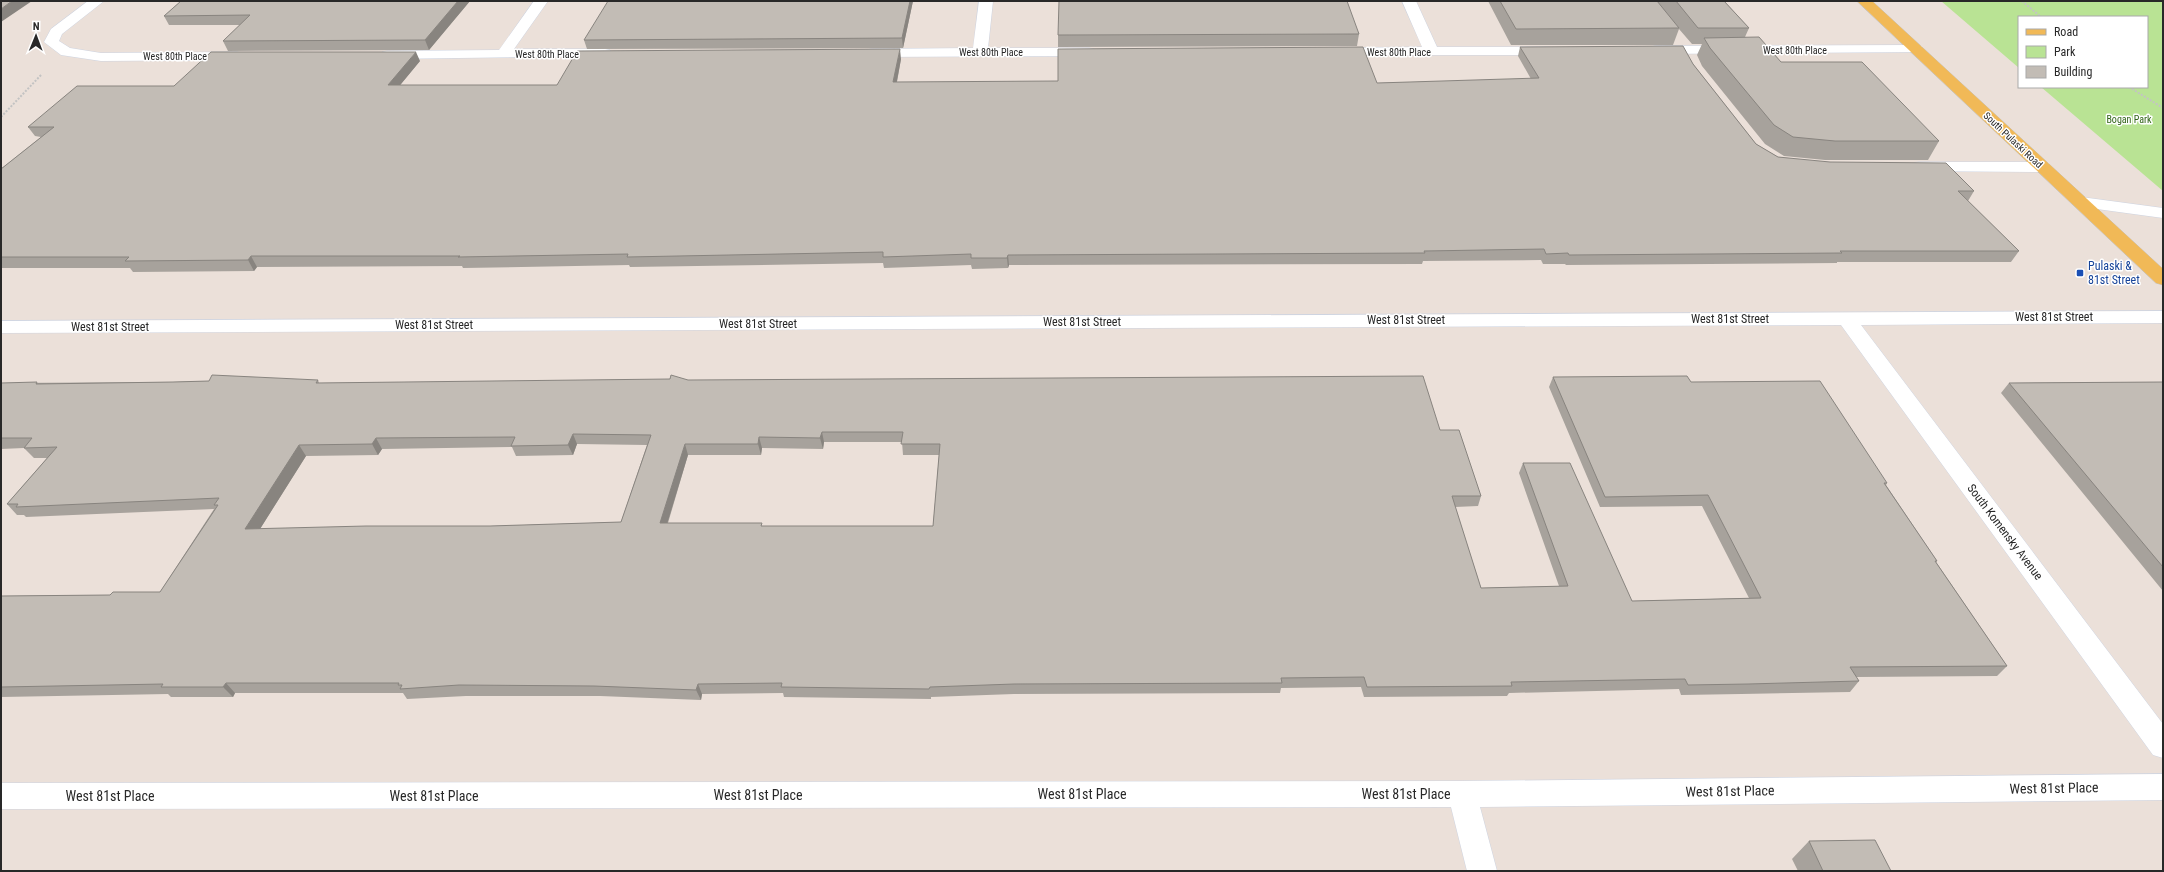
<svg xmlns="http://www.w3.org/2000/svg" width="2164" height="872" font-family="'Roboto Condensed',sans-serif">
<rect width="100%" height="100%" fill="#ebe0d9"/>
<path fill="#b9e394" d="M1941 1H2163V191L2041 87H2147V17H2019V68Z"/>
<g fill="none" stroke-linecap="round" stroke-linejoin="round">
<g stroke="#ced4e1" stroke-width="1">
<path id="minor" d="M88 1H104L62 34 59 41 70 48 101 53 237 52 242 53 244 56 242 59 237 60 101 61 61 55 44 42 51 29Z
M534 1H548L514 49H605L610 50 612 53 610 56 387 59 382 58 380 55 382 52 387 51 499 50Z
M979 1H993L988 48H1089L1094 49 1096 52 1094 55 1089 56 871 57 866 56 864 53 866 50 871 49 973 48Z
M1402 1H1416L1437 47H1549L1554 48 1556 51 1554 54 1549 55H1330L1328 52 1330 49 1335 48 1422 47Z
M1916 45 1921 46 1923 49 1921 52 1655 54 1650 53 1648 50 1650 47 1655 46Z
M1920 162H2042L2048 163 2050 167 2048 171 2042 172 1914 171 1912 167 1914 163Z
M2081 197 2163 208V218L2075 206 2072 202 2075 198Z
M2163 311V323L1861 325 2163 724V758L2153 755 1841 325 1 333V321Z
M2163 774V800L1480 807 1497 871H1467L1451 807 1 809V783L1462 781Z"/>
</g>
<g stroke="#c3c3c3" stroke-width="1">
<path id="major" d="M1857 1H1872L2163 269V285L2156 283Z"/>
</g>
<path stroke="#c3c3c3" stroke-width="2" stroke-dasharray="2 1.5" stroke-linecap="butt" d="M2022 1 2041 17
M2129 87 2163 108
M1 117 42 74"/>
<use href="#minor" fill="#fff" fill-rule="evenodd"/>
<use href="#major" fill="#f1b957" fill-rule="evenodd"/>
</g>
<path fill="#a7a29c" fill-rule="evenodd" d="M181 1H470L429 50 228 51 223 41 240 25H169L164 16Z
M913 1 903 48 587 49 584 40Z
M1488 1H1724L1749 28 1745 37 1781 62 1939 141 1928 160H1825L1784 156 1765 144 1702 66 1697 55 1702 44H1692L1679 29 1673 45H1511Z
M1359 34 1357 46 1058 47V35Z
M1520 47 1693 64 1756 144 1778 157 1974 191 1968 201 2019 251 2011 262H1837V263L1566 265 1565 264H1543L1541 260 1423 261 1422 264 1009 265 1008 268 972 269 971 265 884 268 883 263 630 267 629 265 463 268 462 266 257 267 254 271 133 272 130 268H1V169L41 137 35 136 28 127 174 86 420 61 400 85H557L901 59 897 82 1377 83 1531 79 1518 56Z
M1553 377 1691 382 1887 483 1886 485 1937 561 1936 562 2007 666 1997 676 1856 677 1859 681 1850 692 1741 694 1681 695 1679 689 1509 693 1507 696 1364 697 1361 687 1281 688 1280 693 1014 694 931 697V699L784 697 783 693 702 694 701 700 600 696H466L407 699 403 693H235L233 697H171L168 694 1 697V596L110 595 160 592 214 509 26 517 24 515H17L7 504 47 458H34L24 448 1 449V383L173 382 209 381 318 380 319 383 688 380 1440 430 1481 496 1478 506 1455 507 1481 588 1559 586 1519 473 1523 463 1632 601 1749 598 1702 506 1600 507 1549 387ZM824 442H902L903 455H939L933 526H763L668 523 688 455H761L762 448 823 449ZM577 444 647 445 621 522 490 526 260 529 306 456 378 455 382 449 512 447 516 456 573 455Z
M2163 382V591L2001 393 2009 383Z
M1809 841 1891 871H1798L1792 859Z"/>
<path fill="#88847f" d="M12 1H32L1 22V9Z
M458 1H470L429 50 425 40Z
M910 1H913L903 48 902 38Z
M900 49 901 59 895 91 893 82Z
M416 52 420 61 392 95 388 85Z
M1008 255 1009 265 1008 268 1007 258Z
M251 256 257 267 254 271 248 260Z
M822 432 824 442 823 449 820 438Z
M573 434 577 444 573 455 568 445Z
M759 437 762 448 761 455 758 444Z
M376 438 382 449 378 455 372 444Z
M685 444 688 455 664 534 660 523Z
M299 445 306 456 253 540 245 529Z
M226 683 235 693 233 697 223 687Z
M698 684 702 694 701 700 696 690Z"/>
<path fill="#c2bcb5" stroke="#88847f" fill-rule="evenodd" d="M1 1H12L1 9Z
M181 1H458L425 40 223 41 250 15 164 16Z
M608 1H910L902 38 584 40Z
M1059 1H1347L1359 34 1058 35Z
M1500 1H1657L1679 28 1516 29Z
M1676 1H1724L1749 28H1698Z
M1759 37 1781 62H1862L1939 141H1835L1793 137 1774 125 1710 48 1704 38Z
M1683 46 1693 64 1756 144 1778 157 1830 162 1946 163 1974 191H1958L2019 251H1840L1842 253 1569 255 1568 253 1546 254 1544 249 1424 251 1425 253 1008 255 1007 258H971V254L883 257V252L627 257 628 254 458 257 460 256H251L248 260 125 261 129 257H1V169L54 127H28L77 86H174L211 52H416L388 85H557L577 51 900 49 893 82 1058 81V49L1363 47 1377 83 1539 78 1520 47Z
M212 375 318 380 316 383 670 379 671 375 688 380 1423 376 1440 430H1459L1481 496H1452L1481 588 1568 586 1523 463H1570L1632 601 1761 598 1708 495 1605 497 1553 377 1687 376 1691 382 1820 381 1887 483H1884L1937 561H1935L2007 666 1850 667 1859 681 1748 684 1688 685 1685 679 1511 682 1512 686 1367 687 1364 677 1281 678 1282 683 1014 684 930 687 929 689 781 687 782 683 698 684 696 690 594 686 459 685 400 689 402 685H398L399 683H226L223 687H161L163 684 1 687V596L110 595 113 592H160L218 505H214L219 498 16 507 18 504H7L57 447 24 448 32 438H1V383L37 382 36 384 173 382 209 381ZM822 432H903L901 444H940L933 526H761L762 523H660L685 444H758L759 437 820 438ZM573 434 651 435 621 522 490 526H366L245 529 299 445 372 444 376 438 515 437 511 446 568 445Z
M2163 382V567L2009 383Z
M1875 840 1891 871H1823L1809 841Z"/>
<rect fill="#1a4fb4" stroke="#fff" stroke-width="1.5" x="2076" y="269" width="8" height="8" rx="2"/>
<g text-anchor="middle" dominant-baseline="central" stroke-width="3" stroke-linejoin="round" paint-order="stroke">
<g font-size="10" fill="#282828" stroke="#fff">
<text x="1795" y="50">West 80th Place</text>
<text x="991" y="52">West 80th Place</text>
<text x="1399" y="52">West 80th Place</text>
<text x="547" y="54">West 80th Place</text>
<text x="175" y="56">West 80th Place</text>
<text transform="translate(2013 140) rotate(43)">South Pulaski Road</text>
</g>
<g font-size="10" fill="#326418" stroke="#fff">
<text x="2129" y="119">Bogan Park</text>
</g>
<g font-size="12" fill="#164399" stroke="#fff" text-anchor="start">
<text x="2088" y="266">Pulaski &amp;<tspan x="2088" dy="14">81st Street</tspan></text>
</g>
<g font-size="12" fill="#282828" stroke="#fff">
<text x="2054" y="317">West 81st Street</text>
<text x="1730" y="319">West 81st Street</text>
<text x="1406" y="320">West 81st Street</text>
<text x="1082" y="322">West 81st Street</text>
<text x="758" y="324">West 81st Street</text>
<text x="434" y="325">West 81st Street</text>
<text x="110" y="327">West 81st Street</text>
<text transform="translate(2005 532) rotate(53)">South Komensky Avenue</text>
</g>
<g font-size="14" fill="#282828" stroke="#fff">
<text transform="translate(2054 788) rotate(-1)">West 81st Place</text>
<text transform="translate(1730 791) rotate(-1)">West 81st Place</text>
<text x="1082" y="794">West 81st Place</text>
<text x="1406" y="794">West 81st Place</text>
<text x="758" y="795">West 81st Place</text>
<text x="110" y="796">West 81st Place</text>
<text x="434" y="796">West 81st Place</text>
</g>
</g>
<rect width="2164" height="872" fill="none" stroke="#282828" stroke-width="4"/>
<rect x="2018" y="16" width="130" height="72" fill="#ffffff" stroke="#a9a9a9"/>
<rect x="2026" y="29" width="20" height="6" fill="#f1b957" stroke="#a9a9a9"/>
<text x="2054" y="36" font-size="12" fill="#282828">Road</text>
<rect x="2026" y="46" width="20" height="12" fill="#b9e394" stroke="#a9a9a9"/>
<text x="2054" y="56" font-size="12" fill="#282828">Park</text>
<rect x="2026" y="66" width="20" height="12" fill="#c2bcb5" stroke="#a9a9a9"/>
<text x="2054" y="76" font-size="12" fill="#282828">Building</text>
<g transform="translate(36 36) rotate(1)" stroke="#ffffff" stroke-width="3" paint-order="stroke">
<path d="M0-3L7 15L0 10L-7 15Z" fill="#282828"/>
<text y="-6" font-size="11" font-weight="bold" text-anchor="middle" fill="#282828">N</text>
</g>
</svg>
